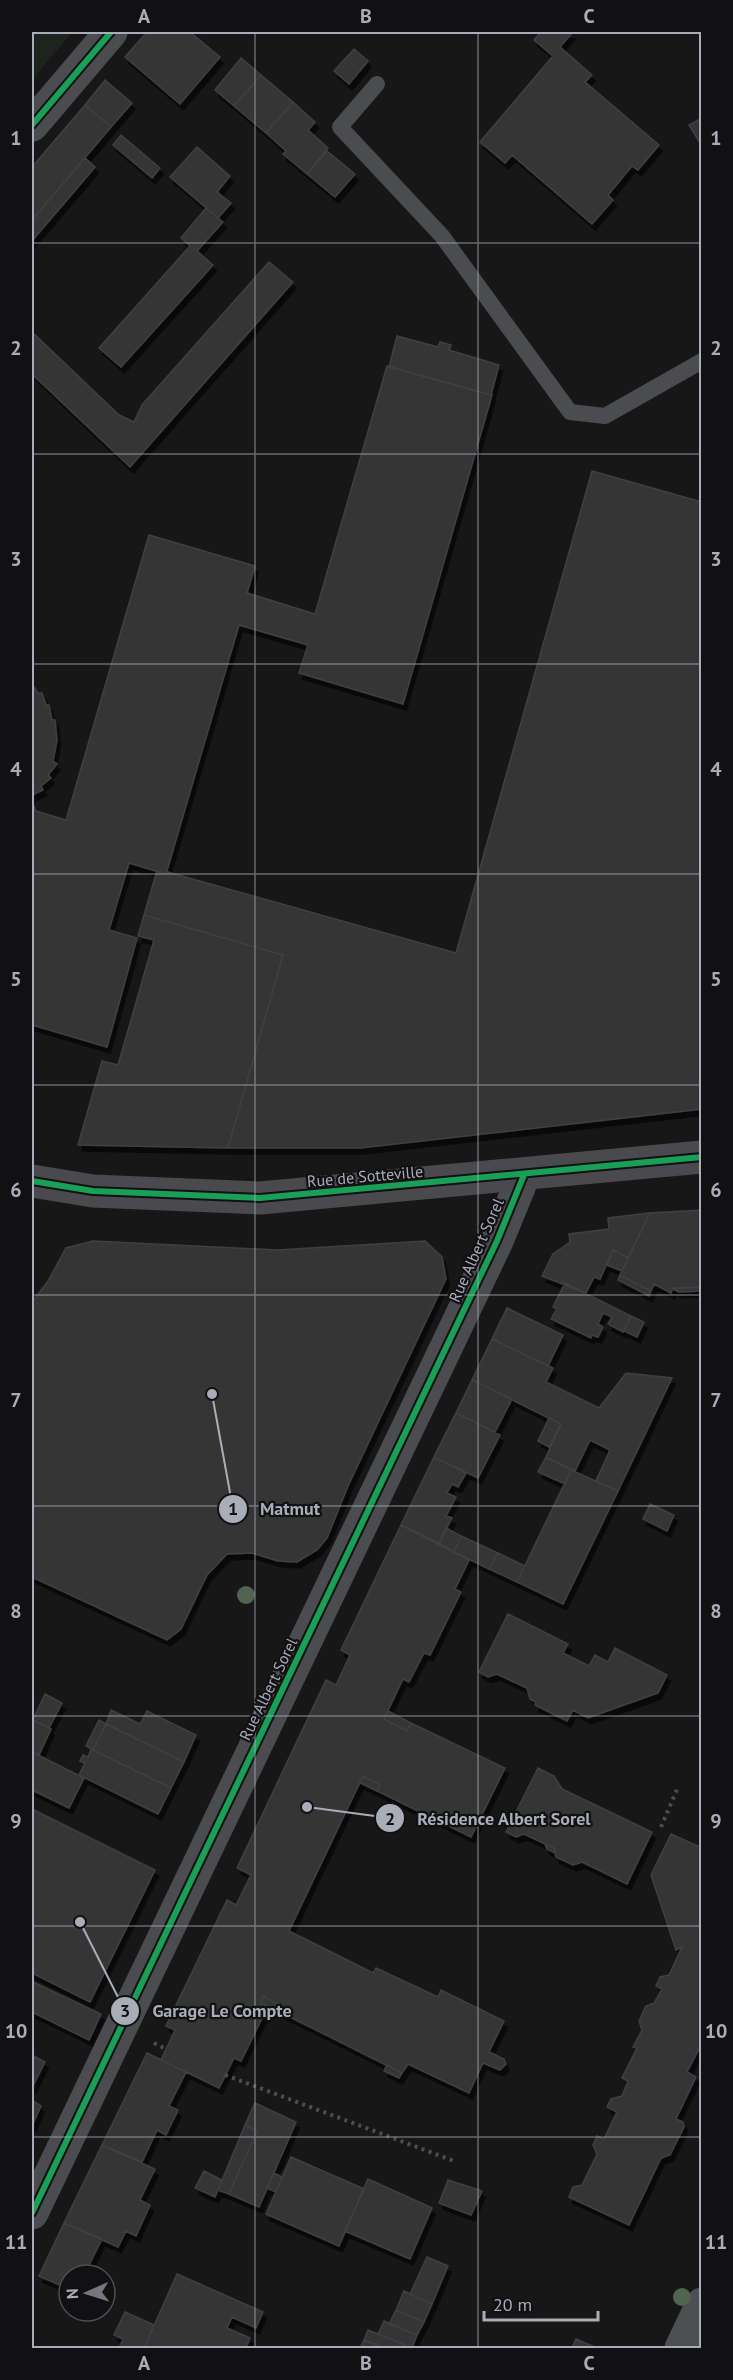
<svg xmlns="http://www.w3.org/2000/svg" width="733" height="2380" font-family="'PT Sans',sans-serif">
<defs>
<filter id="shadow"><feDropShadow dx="3.5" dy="6" stdDeviation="0" flood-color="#0009"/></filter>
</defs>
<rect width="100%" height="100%" fill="#171717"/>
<path fill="#1d241e" d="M32 32H72L32 80Z"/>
<path fill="#353536" stroke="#3f4043" stroke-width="1.5" filter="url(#shadow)" d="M147 32H190L220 57 180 104 125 57Z
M541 32 572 33 560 47 592 75 585 82 659 145 638 170 632 166 608 195 613 200 592 224 512 155 505 163 480 142 553 56 534 40Z
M354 49 368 61 349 84 334 71Z
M241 58 261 75 234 106 215 90Z
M261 75 293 102 266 133 234 106Z
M105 80 132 103 111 127 85 105Z
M293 102 315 122 308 130 328 148 307 174 283 154 286 151 266 133Z
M85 105 111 127 32 220V167Z
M702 118V146L689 125Z
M121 135 160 168 152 178 113 145Z
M197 147 230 176 217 192 231 203 218 218 170 177Z
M327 151 355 174 335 197 307 174Z
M85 158 95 167 32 241V220Z
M206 208 223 222 197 251 213 265 121 367 99 348 190 246 181 238Z
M269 262 293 282 130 467 32 374V332L119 415 134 422 142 405Z
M397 336 438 347 440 342 451 345 449 350 499 365 491 395 389 367Z
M387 366 492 395 403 704 299 673 308 645 239 625 166 874 129 863 109 930 137 938 107 1047 32 1025V801L36 811 66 820 149 535 255 566 247 593 315 614Z
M592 471 702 502V1109L360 1148H228L283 955 144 915 157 871 166 874 168 872 456 953Z
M32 684 38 693H42L46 705H49L52 720H55L57 740 53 761 57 764 48 775 51 778 41 786 43 790 32 795Z
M144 915 283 955 228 1148 78 1145 102 1061 118 1065 154 940 138 936Z
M702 1210V1287L673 1288 671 1293 654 1284 651 1291 620 1275 650 1213Z
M650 1213 628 1258 613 1250 600 1279 594 1277 586 1293 542 1276 553 1254 570 1242 569 1234 609 1229 608 1218Z
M93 1241 278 1250 425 1241 442 1257 446 1279 348 1486 327 1538 317 1550 297 1562 278 1561 252 1553 227 1554 207 1575 181 1629 167 1640 32 1577V1302L48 1281 66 1248Z
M613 1250 628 1258 622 1271 607 1265Z
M620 1275 651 1291 649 1296 618 1280Z
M565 1283 631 1316 623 1332 608 1324 612 1317 603 1313 598 1324 603 1327 598 1337 592 1335 591 1338 551 1319 557 1309 553 1307Z
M702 1287V1291L679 1292 673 1289Z
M507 1308 563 1335 548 1366 492 1339Z
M631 1316 644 1322 637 1337 624 1331Z
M492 1339 553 1368 546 1382 599 1408 626 1373 672 1378 618 1491 596 1481 610 1450 590 1440 575 1471 546 1457 561 1424 472 1380Z
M472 1380 512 1399 495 1432 456 1413Z
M456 1413 500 1435 478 1478 434 1457Z
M549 1418 561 1424 549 1447 538 1441Z
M434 1457 466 1473 458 1487 452 1484 447 1493 456 1497 446 1516 452 1518 439 1543 401 1525Z
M546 1457 571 1470 565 1484 538 1472Z
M571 1470 618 1491 563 1604 517 1582Z
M650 1504 674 1515 667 1531 643 1519Z
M401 1525 469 1560 455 1589 461 1592 430 1655 424 1653 409 1682 403 1679 384 1719 407 1731 411 1723 505 1768 471 1837 377 1791 380 1785 363 1776 289 1931 373 1973 376 1968 438 1997 441 1990 504 2021 489 2052 504 2059 506 2064 500 2070 483 2063 469 2093 408 2064 402 2073 278 2011 280 2005 263 1996 261 2003 268 2006 241 2061 234 2058 219 2088 161 2060 175 2030 166 2026 227 1900 236 1905 251 1875 237 1868 326 1680 336 1685 350 1655 341 1650Z
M446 1528 461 1536 454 1552 439 1543Z
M461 1536 498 1553 489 1569 454 1552Z
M498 1553 525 1566 517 1582 489 1569Z
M508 1614 568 1644 563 1653 589 1666 595 1655 608 1662 615 1648 667 1675 658 1693 588 1718 573 1710 567 1721 535 1705 536 1702 530 1699 527 1688 497 1674 488 1677 479 1672Z
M45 1694 62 1703 49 1728 33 1720Z
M111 1710 140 1724 147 1711 196 1735 184 1762 106 1724Z
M388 1711 411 1723 407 1731 384 1719Z
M33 1720 51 1729 39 1755 32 1752Z
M99 1720 106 1724 93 1750 86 1746Z
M106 1724 184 1762 171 1788 93 1750Z
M91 1749 171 1788 158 1814 79 1775 85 1763 80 1761 83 1755 88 1757Z
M32 1752 84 1778 69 1808 32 1790Z
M538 1768 554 1776 562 1789 652 1832 627 1884 582 1862 573 1865 556 1857 554 1848 524 1834 516 1837 506 1832Z
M363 1776 380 1785 377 1791 360 1783Z
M32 1809 155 1870 90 2002 32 1973Z
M671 1834 702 1848V2043L687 2072 696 2077 676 2119 683 2122 684 2127 670 2155 661 2158 629 2225 569 2197 573 2187 582 2185 597 2154 593 2145 597 2136 604 2139 617 2112 607 2107 611 2099 622 2096 628 2081 622 2078 637 2048 633 2047 642 2030 639 2021 646 2006 654 2003 662 1989 656 1986 660 1977 669 1975 682 1947 676 1950 651 1875Z
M545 1844 554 1848 555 1853 547 1849Z
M33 1982 101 2014 89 2040 32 2012Z
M263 1996 280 2005 278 2011 261 2003Z
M147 2053 186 2072 169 2106 178 2110 166 2135 157 2130 142 2162 102 2145Z
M32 2055 45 2062 32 2088Z
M387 2065 402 2073 399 2078 384 2071Z
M32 2100 41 2106 32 2126Z
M255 2103 296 2122 259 2207 229 2194 257 2131 245 2125Z
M245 2125 257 2131 229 2194 218 2190Z
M102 2145 155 2169 140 2200 150 2205 136 2236 126 2231 118 2247 64 2223Z
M291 2157 364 2189 339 2246 266 2214Z
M204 2171 222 2180 215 2197 195 2188Z
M274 2173 282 2177 276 2192 267 2188Z
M368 2179 432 2208 410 2259 345 2231Z
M448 2180 482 2191 471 2215 439 2203Z
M64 2223 102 2239 84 2275H69V2289L39 2276Z
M427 2257 448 2266 432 2304 410 2294Z
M177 2274 263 2312 256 2328 232 2317 227 2328 250 2338 246 2348H144Z
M404 2291 432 2304 424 2322 396 2310Z
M396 2310 424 2322 417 2335 389 2324Z
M125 2312 154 2325 144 2348H119L123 2339 114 2335Z
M384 2321 417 2335 412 2348 378 2334Z
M368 2330 378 2334 411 2348H384L364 2340Z
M576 2339 597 2348H572Z
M364 2340 384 2348H360Z"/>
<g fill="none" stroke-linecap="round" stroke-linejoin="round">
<path stroke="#4d4e52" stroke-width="4" stroke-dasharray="3 4.5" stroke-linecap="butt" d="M661 1827 678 1787
M154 2043 166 2049
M225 2075 454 2161"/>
<path stroke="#4b4c50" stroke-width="16" d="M377 84 340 127 442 236 570 412 605 416 702 361"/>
<path stroke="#4b4c50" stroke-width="33" d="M32 125 111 32
M32 2213 497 1241 524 1175"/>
<path stroke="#4a4a4e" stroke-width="33" d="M32 1181 93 1191 260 1198 702 1157"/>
<path stroke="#4d4f52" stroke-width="33" d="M681 2348 702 2304"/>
<g stroke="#111113" stroke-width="10">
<path id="cycleway" d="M32 125 111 32
M32 1181 93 1191 260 1198 702 1157
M32 2213 497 1241 524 1175"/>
</g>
<use href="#cycleway" stroke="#1a9f57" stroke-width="6"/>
</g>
<g fill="#506451">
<circle cx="246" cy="1595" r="9"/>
<circle cx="682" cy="2297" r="9"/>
</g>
<path fill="none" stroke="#a8adb8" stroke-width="1.5" stroke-opacity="0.55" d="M255 32V2348M478 32V2348M32 243H702M32 454H702M32 664H702M32 874H702M32 1085H702M32 1295H702M32 1506H702M32 1716H702M32 1926H702M32 2137H702"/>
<g text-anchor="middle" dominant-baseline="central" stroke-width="4.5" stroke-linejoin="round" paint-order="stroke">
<g font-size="16" fill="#a8adb8" stroke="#111113">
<text transform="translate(365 1176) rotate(-5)">Rue de Sotteville</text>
<text transform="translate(476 1250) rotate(-66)">Rue Albert Sorel</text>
<text transform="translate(268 1689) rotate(-64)">Rue Albert Sorel</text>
</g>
</g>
<path fill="none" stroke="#a8adb8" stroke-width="2" d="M212 1394L233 1509M307 1807L390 1818M80 1922L125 2011"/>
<g fill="#a8adb8" stroke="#111113" stroke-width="2">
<circle cx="212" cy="1394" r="6"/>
<circle cx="307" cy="1807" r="6"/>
<circle cx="80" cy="1922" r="6"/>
<circle cx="233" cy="1509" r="15"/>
<circle cx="390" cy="1818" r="15"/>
<circle cx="125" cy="2011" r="15"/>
</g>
<g font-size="18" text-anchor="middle" font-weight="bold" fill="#111">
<text x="233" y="1515">1</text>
<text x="390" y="1825">2</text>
<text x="125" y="2017">3</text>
</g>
<g font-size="18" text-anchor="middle" font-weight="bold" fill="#a8adb8" stroke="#111113" stroke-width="4.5" stroke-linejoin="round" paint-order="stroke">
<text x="290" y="1515">Matmut</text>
<text x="504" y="1825">Résidence Albert Sorel</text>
<text x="222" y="2017">Garage Le Compte</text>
</g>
<rect width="733" height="2380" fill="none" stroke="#111113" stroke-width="66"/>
<g transform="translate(87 2293) rotate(267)"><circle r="28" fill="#111113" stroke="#4d4f55" stroke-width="1.5"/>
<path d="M0-4.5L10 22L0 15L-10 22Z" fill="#757880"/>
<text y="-9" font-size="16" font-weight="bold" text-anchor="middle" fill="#a8adb8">N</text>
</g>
<path d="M484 2311v9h114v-9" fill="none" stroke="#a8adb8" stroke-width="3"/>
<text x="493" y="2311" font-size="18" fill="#a8adb8" stroke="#111113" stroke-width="4.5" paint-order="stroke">20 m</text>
<rect x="33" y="33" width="667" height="2314" fill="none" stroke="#a8adb8" stroke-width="2"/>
<g font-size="20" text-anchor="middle" font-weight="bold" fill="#a8adb8">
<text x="144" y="23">A</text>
<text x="366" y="23">B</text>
<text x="589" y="23">C</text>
<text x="16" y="145">1</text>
<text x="716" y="145">1</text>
<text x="16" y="355">2</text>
<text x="716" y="355">2</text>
<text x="16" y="566">3</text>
<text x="716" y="566">3</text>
<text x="16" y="776">4</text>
<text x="716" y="776">4</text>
<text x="16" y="986">5</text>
<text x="716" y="986">5</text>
<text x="16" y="1197">6</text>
<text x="716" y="1197">6</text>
<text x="16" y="1407">7</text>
<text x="716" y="1407">7</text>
<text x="16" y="1618">8</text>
<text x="716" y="1618">8</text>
<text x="16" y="1828">9</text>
<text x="716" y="1828">9</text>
<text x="16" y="2038">10</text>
<text x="716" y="2038">10</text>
<text x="16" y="2249">11</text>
<text x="716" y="2249">11</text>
<text x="144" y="2370">A</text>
<text x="366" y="2370">B</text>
<text x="589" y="2370">C</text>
</g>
</svg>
